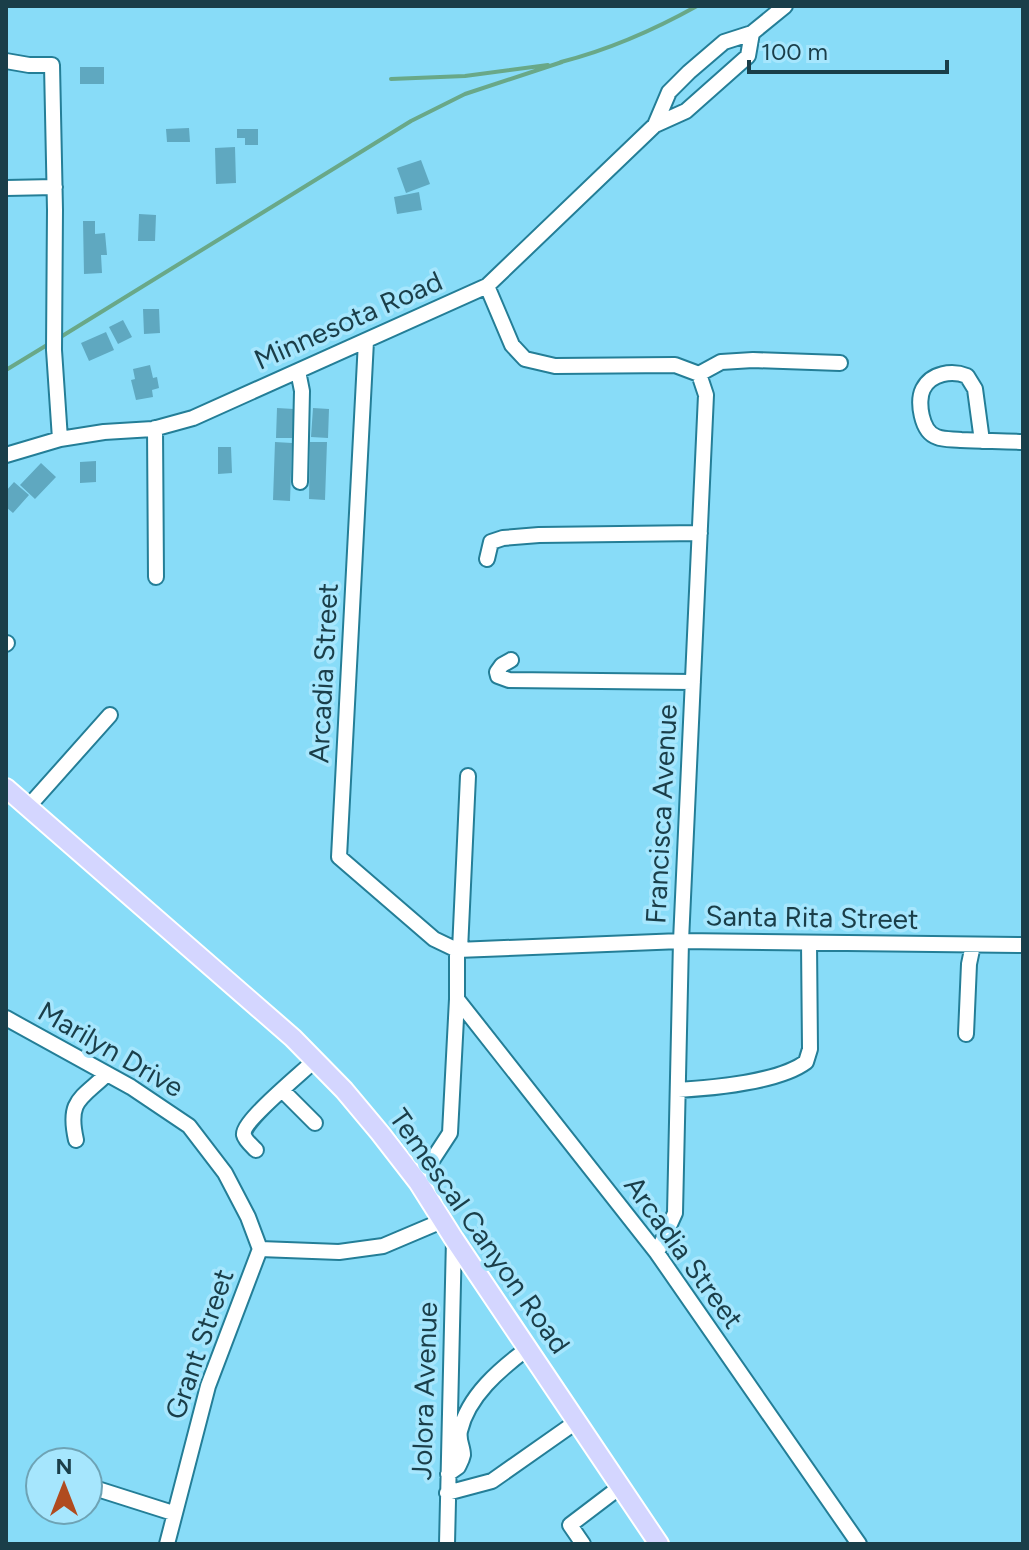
<svg xmlns="http://www.w3.org/2000/svg" width="1029" height="1550" font-family="Figtree,sans-serif">
<rect width="100%" height="100%" fill="#88dcf8"/>
<g fill="none" stroke-linecap="round" stroke-linejoin="round">
<path stroke="#69a888" stroke-width="4" d="M561 62C608 50 654 30 697 6
M391 79 465 76 548 65
M59 338 411 121 465 94 562 62
M6 370 52 342"/>
</g>
<path fill="#5fa8c0" d="M80 67H104V84H80Z
M189 128 190 142H167L166 129Z
M237 129H258V145H245V138H237Z
M235 147 236 183 216 184 215 148Z
M421 160 430 184 406 193 397 168Z
M419 192 422 210 397 214 394 197Z
M139 214 156 215 155 241H138Z
M83 221H95V234L105 233 107 255H101L102 273 84 274Z
M143 309H159L160 333 144 334Z
M123 320 132 337 118 344 109 327Z
M106 332 114 350 89 361 81 343Z
M150 365 153 378 157 377 159 388 152 390 153 397 136 400 131 380 135 379 133 369Z
M277 408 294 409 293 438H276Z
M313 408 329 409 328 438 311 437Z
M275 442 292 443 290 501 273 500Z
M310 442H327L325 500 309 499Z
M218 447H231L232 473 218 474Z
M96 461V482L80 483V462Z
M41 463 56 477 35 499 20 485Z
M14 482 29 495 13 513 6 507V491Z"/>
<g fill="none" stroke-linecap="round" stroke-linejoin="round">
<g stroke="#247e97" stroke-width="18">
<path id="minor" d="M6 61 29 65H52L55 210 54 350 60 439
M655 125 669 92 689 72 724 42 752 33 785 6
M6 188 55 187
M487 286 512 345 525 359 555 366 675 365 699 374 721 362 753 360 840 363
M366 341 339 857 434 939 457 950
M298 371 302 391 300 482
M155 428 156 577
M982 441 975 389 967 376C952 370 931 373 923 389 917 401 921 432 937 437 944 440 953 439 961 440 982 441 1002 441 1023 442
M6 455 60 439 104 432 153 429 193 418 487 286 655 125 686 111 748 56 752 33
M487 559 491 542 503 538 539 535 700 533
M6 644 7 643
M511 660 502 665 497 672 498 676 509 680 693 682
M28 807 110 715
M457 950 681 941 1023 945
M460 950 468 776
M457 999 657 1253 859 1544
M6 1018 131 1087 189 1126 225 1173 248 1217 260 1249
M966 1034 969 964 973 945
M678 1090C712 1088 779 1082 806 1062L810 1049 809 943
M283 1091 315 1123
M76 1140C67 1100 81 1099 107 1074
M256 1150C252 1146 245 1140 244 1135 241 1122 303 1072 315 1060
M418 1182 450 1133 457 999V950
M260 1249 339 1252 383 1246 442 1221
M657 1253 675 1213 681 941 706 395 699 374
M448 1474 458 1467C460 1463 462 1460 463 1455 463 1447 458 1440 460 1431 468 1396 500 1369 527 1349
M88 1486 173 1513
M447 1493 492 1481 576 1422
M167 1544 208 1386 260 1249
M447 1544 454 1239
M583 1544 570 1525 620 1487"/>
</g>
<g stroke="#fff" stroke-width="22">
<path id="major" d="M6 788 293 1038 344 1090 380 1133 418 1182 454 1239 659 1544"/>
</g>
<use href="#minor" stroke="#fff" stroke-width="14"/>
<use href="#major" stroke="#d4d6ff" stroke-width="18"/>
</g>
<g text-anchor="middle" dominant-baseline="central" stroke-width="7" stroke-linejoin="round" paint-order="stroke">
<g font-size="28" fill="#1a3e49" stroke="#a6e6fd">
<text transform="translate(348 320) rotate(-24)">Minnesota Road</text>
<text transform="translate(323 673) rotate(-87)">Arcadia Street</text>
<text transform="translate(661 814) rotate(-87)">Francisca Avenue</text>
<text transform="translate(812 917) rotate(1)">Santa Rita Street</text>
<text transform="translate(111 1049) rotate(30)">Marilyn Drive</text>
<text transform="translate(480 1231) rotate(55)">Temescal Canyon Road</text>
<text transform="translate(684 1252) rotate(54)">Arcadia Street</text>
<text transform="translate(199 1344) rotate(-71)">Grant Street</text>
<text transform="translate(424 1391) rotate(-88)">Jolora Avenue</text>
</g>
</g>
<rect width="1029" height="1550" fill="none" stroke="#1a3e49" stroke-width="16"/>
<g transform="translate(64 1486)"><circle r="38" fill="#a6e6fd" stroke="#6ea3b5" stroke-width="2"/>
<path d="M0-6L14 30L0 20L-14 30Z" fill="#b04b1f"/>
<text y="-12" font-size="22" font-weight="bold" text-anchor="middle" fill="#1a3e49">N</text>
</g>
<path d="M749 60v12h198v-12" fill="none" stroke="#1a3e49" stroke-width="4"/>
<text x="761" y="60" font-size="24" fill="#1a3e49" stroke="#a6e6fd" stroke-width="6" paint-order="stroke">100 m</text>
</svg>
